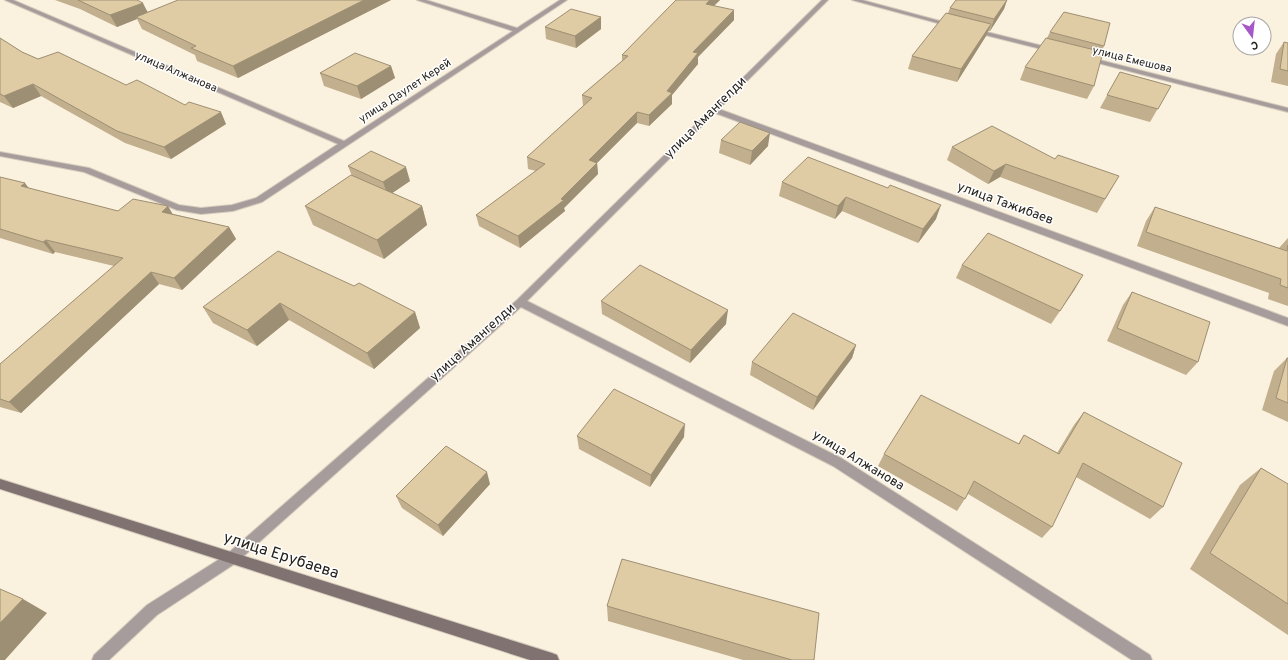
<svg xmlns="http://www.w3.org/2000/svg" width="1288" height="660" font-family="Overpass,sans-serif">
<rect width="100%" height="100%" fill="#fbf1df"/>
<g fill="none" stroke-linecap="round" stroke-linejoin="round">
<g stroke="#d5ccbc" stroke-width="2">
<path id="street" d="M5 0H13L344 141 513 31 417 0H426L517 28 560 0H567L262 202 233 211 201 214 177 210 84 172 0 156V152L89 168 179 205 201 208 232 205 256 198 338 144Z
M822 0H828L719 109 1288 318V326L715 113 527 301 841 458 1150 655 1152 660H1132L833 466 521 307 236 563 157 615 109 660H92L94 655 147 605 226 555 517 300Z
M852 0H862L955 25 952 27Z
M975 29 1055 49 1056 50 1053 52 973 32V30Z
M1088 57 1288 108V112L1086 60 1085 59Z"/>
</g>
<g stroke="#d5ccbc" stroke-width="2">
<path id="secondary" d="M0 479 552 653 557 655 559 660H530L0 489Z"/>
</g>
<use href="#street" fill="#a69c9b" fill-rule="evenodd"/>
<use href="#secondary" fill="#817272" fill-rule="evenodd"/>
</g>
<path fill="#c1af8d" d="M55 0H137L148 12 391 0 238 78 197 61 195 55 142 29 137 19 117 27 80 9Z
M676 0H720L714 6 734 20 698 57V64L672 95V104L649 126 637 123 597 163 598 174 564 208 565 211 520 248 479 226 476 215 536 171 528 169 527 157 583 106 582 95 622 61V55Z
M956 0H1007L1004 9 990 31H988L986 36 957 82 908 69 912 56 948 13 950 8Z
M601 17V29L576 48 546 39 545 27Z
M1050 32 1104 46 1101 52 1094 86 1087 99 1020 80 1025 67 1047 38Z
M0 38 22 52 38 59 126 85 185 105 226 124 171 159 125 143 41 96 13 108 0 102Z
M1284 42 1288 43V86L1271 82 1276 54Z
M391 66 395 78 361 99 324 86 320 73Z
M1120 72 1171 86 1150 122 1100 108Z
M721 140 768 146 750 165 719 153Z
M952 147 1055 159 1119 176 1097 213 1000 177 988 184 947 160Z
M348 166 410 181 392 193 422 206 427 225 384 259 313 225 305 206 352 176Z
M0 177 28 188 118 211 173 214 229 227 236 239 182 290 159 284 21 413 0 407V364L114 266 55 252 53 254 0 238Z
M782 182 936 219 918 243 842 211 835 219 779 196Z
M1155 207 1279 248 1288 238V306L1268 299 1269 293 1137 246 1146 221Z
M962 265 1075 289 1051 324 956 278Z
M354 286 415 312 420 328 374 369 289 320 257 346 213 323 203 307Z
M1132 292 1198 362 1186 375 1107 341 1123 305Z
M601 301 726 324 690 363 602 314Z
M856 345 852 358 813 410 750 375 752 362Z
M1287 358H1288V422L1262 410 1274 371Z
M1084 412 1163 507 1150 519 1076 477 1052 527 1042 538 968 494 957 511 878 466 884 454 1018 444 1024 435 1057 453 1074 425Z
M577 436 684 437 650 487 579 449Z
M1261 468 1288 484V635L1190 569 1240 485Z
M490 484 443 536 402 508 396 496Z
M607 606 814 660H743L608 621Z"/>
<path fill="#9d8f73" d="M364 0H391L238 78 233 66Z
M710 0H720L705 14 706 4Z
M1007 0 1004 9 990 31 994 19Z
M143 3 149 15 136 17 137 19 117 27 110 15Z
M734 10V20L698 57V64L672 95V104L649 126V115L667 91 693 52Z
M601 17V29L576 48 575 36Z
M991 24 986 36 957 82 961 69Z
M391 66 395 78 361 99 357 86Z
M33 84 41 96 13 108 4 96Z
M221 112 226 124 171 159 164 147Z
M637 112V123L597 163 598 174 564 208 565 211 520 248 518 236 561 199 589 160Z
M770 133 768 146 750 165 752 151Z
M1006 164 1000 177 988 184 994 171Z
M406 167 410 181 388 196 383 182Z
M25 183 34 195 21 186Z
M846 197 842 211 835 219 838 206Z
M941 205 936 219 918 243 923 229Z
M168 206 175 218 162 212Z
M422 206 427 225 384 259 377 240Z
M229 227 236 239 182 290 174 278Z
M46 240 55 252 53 254 43 242Z
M151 272 159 284 21 413 9 402Z
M1083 275 1075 289 1051 324 1060 311Z
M280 303 289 320 257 346 247 330Z
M728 310 726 324 690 363 691 350Z
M415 312 420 328 374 369 367 353Z
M856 345 852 358 813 410 817 397Z
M685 424 684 437 650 487 651 475Z
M487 472 490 484 443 536 438 525Z
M23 599 47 613 5 660H0V623Z"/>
<path fill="#e0cca4" stroke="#9d8f73" d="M78 0H137L143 3 110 15Z
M178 0H364L233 66 191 48 196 46 136 17Z
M676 0H710L706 4 734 10 693 52 698 53 667 91 672 93 649 115 637 112 589 160 597 163 561 199 564 200 518 236 476 215 545 164 527 157 592 98 582 95 628 56 622 55Z
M956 0H1007L994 19 950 8Z
M571 9 601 17 575 36 545 27Z
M1064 12 1110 23 1104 46 1050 32Z
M946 13 991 24 961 69 912 56Z
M0 38 22 52 38 59 58 52 126 85 137 80 185 105 189 102 221 112 164 147 117 131 33 84 4 96 0 94Z
M1046 38 1103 52 1094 86 1025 67Z
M1284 42 1288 43V71L1280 69Z
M355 53 391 66 357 86 320 73Z
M1120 72 1171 86 1158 109 1107 95Z
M740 122 770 133 752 151 721 140Z
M992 126 1055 159 1058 155 1119 176 1105 199 1006 164 994 171 952 147Z
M371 151 406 167 383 182 348 166Z
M808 157 888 188 890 185 941 205 923 229 846 197 838 206 782 182Z
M351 175 422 206 377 240 305 206Z
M0 177 25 183 21 186 118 211 133 199 168 206 162 212 229 227 174 278 151 272 9 402 0 399V364L123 258 46 240 43 242 0 229Z
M1155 207 1287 251 1288 245V288L1280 285 1281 279 1146 232Z
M988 233 1083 275 1060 311 962 265Z
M278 251 354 286 359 283 415 312 367 353 280 303 247 330 203 307Z
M640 265 728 310 691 350 601 301Z
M1132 292 1210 322 1198 362 1117 328Z
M793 313 856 345 817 397 752 362Z
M1287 358H1288V403L1276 398Z
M614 389 685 424 651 475 577 436Z
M921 395 1019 444 1024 435 1059 454 1084 412 1182 463 1163 507 1083 463 1052 527 974 481 965 499 884 454Z
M446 446 487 472 438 525 396 496Z
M1261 468 1288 484V604L1210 553Z
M622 559 819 613 814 660H792L607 606Z
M0 589 23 599 0 623Z"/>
<g text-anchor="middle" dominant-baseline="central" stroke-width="3" stroke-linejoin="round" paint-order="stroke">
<g font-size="11" fill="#26221c" stroke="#fff">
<text transform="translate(1132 60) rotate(14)">улица Емешова</text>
<text transform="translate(176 72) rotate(23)">улица Алжанова</text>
<text transform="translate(405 91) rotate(-33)">улица Даулет Керей</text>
</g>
<g font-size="13" fill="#26221c" stroke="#fff">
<text transform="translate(706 118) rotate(-45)">улица Амангелди</text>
<text transform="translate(1005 204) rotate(20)">улица Тажибаев</text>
<text transform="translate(473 343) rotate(-42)">улица Амангелди</text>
<text transform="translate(858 461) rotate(31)">улица Алжанова</text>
</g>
<g font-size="16" fill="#26221c" stroke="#fff">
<text transform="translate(281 556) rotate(18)">улица Ерубаева</text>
</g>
</g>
<g transform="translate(1252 36) rotate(165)"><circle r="19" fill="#ffffff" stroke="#a8a7a4"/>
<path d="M0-3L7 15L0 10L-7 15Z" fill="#a657c8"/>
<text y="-6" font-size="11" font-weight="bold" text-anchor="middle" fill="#26221c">С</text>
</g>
</svg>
